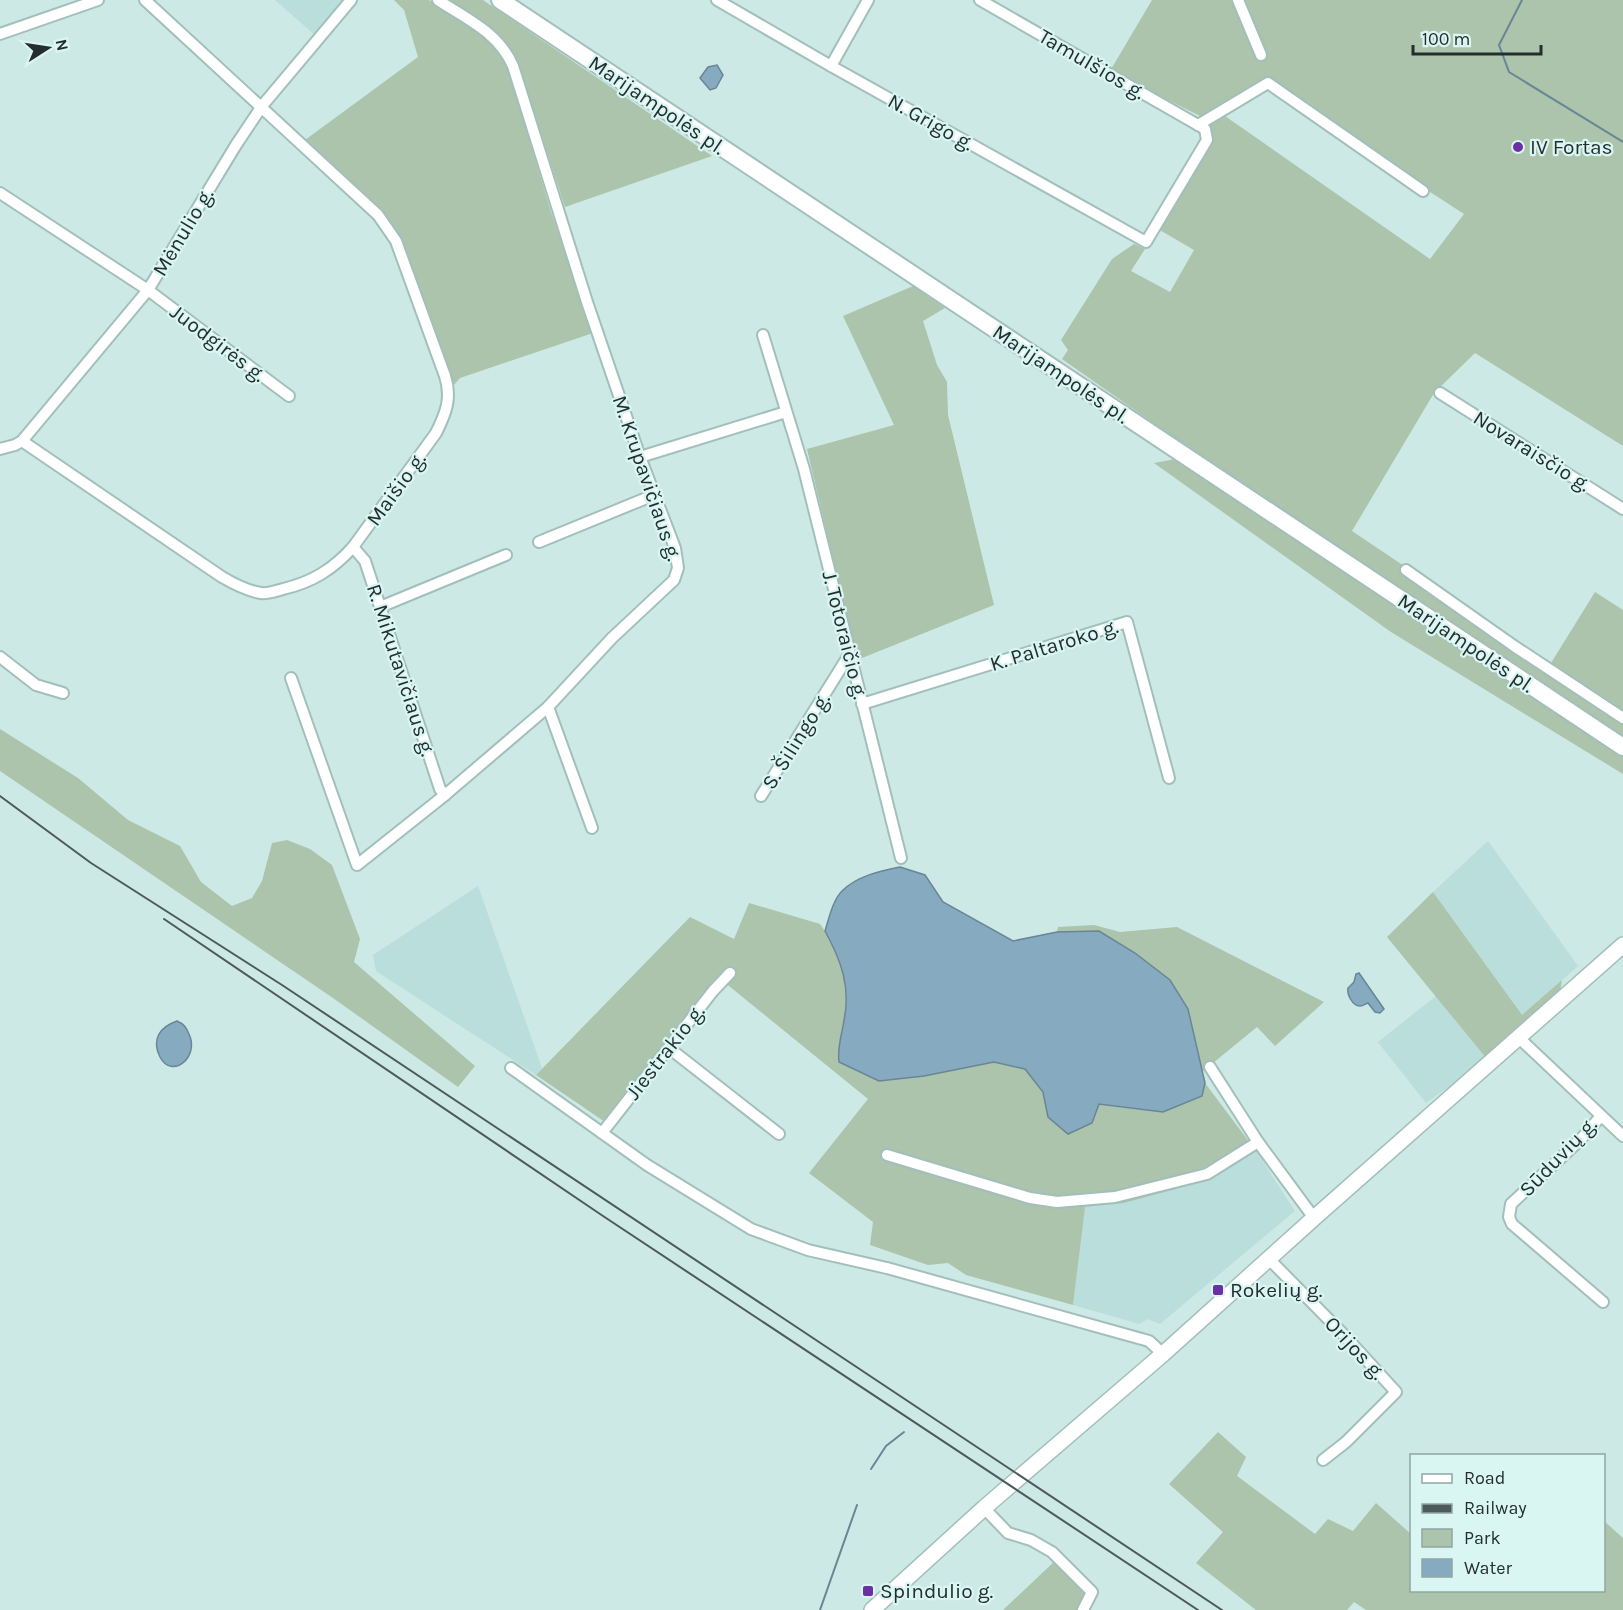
<svg xmlns="http://www.w3.org/2000/svg" width="1623" height="1610" viewBox="0 0 1623 1610" font-family="Karla,sans-serif">
	<style>
		.built { fill: #b9dedb }
		.green { fill: #acc3ac }
		.water { fill: #86abc1; stroke: #688695; stroke-width: 1.5 }
		.lines { fill: none; stroke-linecap: round; stroke-linejoin: round }
		.stream { stroke: #688695; stroke-width: 2 }
		.street-casing { stroke: #a3bfbc; stroke-width: 14 }
		.secondary-casing { stroke: #a3bfbc; stroke-width: 18 }
		.primary-casing { stroke: #a3bfbc; stroke-width: 20 }
		.street { stroke: #fff; stroke-width: 10 }
		.secondary { stroke: #fff; stroke-width: 15 }
		.primary { stroke: #fff; stroke-width: 16 }
		.rail { stroke: #4c5b5a; stroke-width: 2 }
		.poi-dot { fill: #6b30a6; stroke: #d9f6f3; stroke-width: 2 }
		.labels { text-anchor: middle; dominant-baseline: central; stroke-width: 4.5; stroke-linejoin: round; paint-order: stroke }
		.street-label { font-size: 21px; fill: #232e2d; stroke: #d9f6f3 }
		.poi-label { font-size: 21px; fill: #232e2d; stroke: #d9f6f3; text-anchor: start }
	</style>
	<rect width="100%" height="100%" fill="#cce9e6"/>
	<!-- built -->
	<g class="built">
		<path d="M275,0H345L316,36Z"/>
		<path d="M1488,841L1578,966L1522,1016L1433,892Z"/>
		<path d="M478,886L542,1068L536,1075L376,971L373,955Z"/>
		<path d="M1436,996L1487,1059L1426,1103L1378,1042Z"/>
		<path d="M1256,1151L1295,1211L1160,1324L1148,1319L1139,1324L1073,1305L1084,1207L1124,1203L1209,1180Z"/>
	</g>
	<!-- green -->
	<g class="green">
		<path d="M394,0H429L486,37L499,52L507,66L551,212L593,333L460,378L453,386L397,232L384,214L305,140L418,57L404,10Z"/>
		<path d="M448,0H483L712,156L565,207L516,57C498,30 475,17 448,0Z"/>
		<path d="M1152,0H1623V446L1475,353L1434,393L1352,531L1489,623L1485,632L1623,723V737L1206,460L1062,359L1068,350L1061,340L1112,259L1134,244L1145,249L1131,271L1170,292L1194,250L1158,229L1211,141L1208,123L1225,116L1430,259L1464,214L1395,169L1271,82L1204,118L1110,71Z"/>
		<path d="M913,286L945,308L923,321L937,365L947,382L948,415L994,605L857,660L807,449L894,425L843,316Z"/>
		<path d="M1176,459L1623,756V774L1391,632L1154,463Z"/>
		<path d="M1595,592L1623,610V712L1551,663Z"/>
		<path d="M0,729L78,778L128,820L180,846L201,882L232,906L252,898L262,881L272,843L287,840L310,849L332,865L360,939L354,962L475,1066L458,1087L333,998L0,771Z"/>
		<path d="M1433,892L1522,1015L1562,980L1560,991L1487,1059L1387,937Z"/>
		<path d="M749,903L820,924C841,953 849,980 845,1016C843,1032 837,1045 839,1062L852,1067L969,1065L994,1062L1025,1069L1043,1092L1048,1117L1099,1104L1126,1108L1201,1096L1205,1083L1256,1151L1209,1180L1124,1203L1085,1207L1073,1305L966,1275L948,1263L928,1265L870,1245L873,1222L809,1173L868,1099L718,977L605,1122L536,1075L690,917L734,939Z"/>
		<path d="M1094,925L1120,932L1177,927L1324,1002L1275,1046L1257,1027L1202,1072L1188,1009L1057,932L1058,927Z"/>
		<path d="M1218,1432L1246,1457L1237,1476L1315,1534L1328,1519L1353,1531L1376,1503L1411,1534L1412,1590H1604V1521L1623,1538V1610H1366L1354,1602L1347,1610H1256L1196,1563L1223,1532L1169,1484Z"/>
		<path d="M1057,1559L1088,1593L1078,1610H1003Z"/>
	</g>
	<!-- water -->
	<g class="water">
		<path d="M717,65L723,75L716,88L710,90L700,78L708,67Z"/>
		<path d="M900,867L925,875L943,902L1013,941L1057,932L1099,931L1135,953L1170,980L1188,1009L1205,1083L1202,1096L1163,1112L1099,1104L1092,1123L1068,1134L1048,1117L1043,1092L1025,1069L994,1062L924,1076L879,1081L839,1062C837,1047 842,1035 844,1020C851,987 841,960 825,931C829,918 833,900 842,891C857,876 880,871 900,867Z"/>
		<path d="M1359,973L1384,1009L1380,1013L1375,1012L1368,1003C1365,1004 1363,1006 1360,1006C1352,1006 1347,994 1348,988L1354,982L1356,974Z"/>
		<path d="M177,1021C184,1024 186,1027 189,1034C200,1057 172,1080 160,1057C151,1039 160,1027 177,1021Z"/>
	</g>
	<g class="lines">
		<!-- stream -->
		<g class="stream">
			<path d="M1522,0L1499,45L1509,72L1623,142"/>
			<path d="M871,1469L886,1446L904,1432"/>
			<path d="M820,1610L857,1505"/>
		</g>
		<defs>
			<g id="street">
				<path d="M717,0L831,66L1146,242L1207,140L1205,129L980,0"/>
				<path d="M1238,0L1261,55"/>
				<path d="M0,34L98,0"/>
				<path d="M831,66L868,0"/>
				<path d="M1198,125L1268,83L1423,191"/>
				<path d="M0,193L148,290L289,396"/>
				<path d="M763,335L804,469L901,858"/>
				<path d="M1440,393L1623,509"/>
				<path d="M22,441L222,577C234,584 247,591 261,593C268,594 276,591 283,589C313,582 333,569 353,547L436,433C446,413 452,398 445,376L396,241L378,215L145,0"/>
				<path d="M0,449L15,445L22,441L148,290L236,145L262,106L351,0"/>
				<path d="M640,457L786,412"/>
				<path d="M539,542L654,495"/>
				<path d="M353,547L365,561L440,789L445,795"/>
				<path d="M1406,570L1514,646L1623,718"/>
				<path d="M380,607L506,555"/>
				<path d="M0,657L36,685L63,693"/>
				<path d="M291,678L357,865L445,795L548,707L612,638L674,580L678,568L675,548L640,457L587,302L513,66C498,32 468,20 438,0"/>
				<path d="M862,704L1127,622L1169,778"/>
				<path d="M548,707L592,828"/>
				<path d="M761,796L849,655"/>
				<path d="M1518,1037L1623,1136"/>
				<path d="M669,1048L779,1134"/>
				<path d="M1210,1067L1258,1142L1314,1218"/>
				<path d="M511,1068L647,1165L751,1229L808,1250L887,1268L1149,1341L1163,1354"/>
				<path d="M1601,1116L1581,1139L1511,1204L1509,1217L1512,1224L1603,1302"/>
				<path d="M602,1133L713,991L730,973"/>
				<path d="M887,1155L1030,1198L1057,1202L1115,1197L1207,1174L1258,1142"/>
				<path d="M1268,1258L1342,1333L1396,1392L1346,1442L1323,1460"/>
				<path d="M984,1508L1008,1533L1031,1540L1052,1552L1092,1592L1083,1610"/>
			</g>
			<path id="secondary" d="M872,1610L984,1508L1163,1354L1314,1218L1623,945"/>
			<path id="primary" d="M500,0L1623,747"/>
		</defs>
		<!-- street casing -->
		<use href="#street" class="street-casing"/>
		<!-- secondary casing -->
		<use href="#secondary" class="secondary-casing"/>
		<!-- primary casing -->
		<use href="#primary" class="primary-casing"/>
		<!-- street -->
		<use href="#street" class="street"/>
		<!-- secondary -->
		<use href="#secondary" class="secondary"/>
		<!-- primary -->
		<use href="#primary" class="primary"/>
		<!-- rail -->
		<g class="rail">
			<path d="M0,796L91,863L282,985L1222,1610"/>
			<path d="M164,919L603,1216L1198,1610"/>
		</g>
	</g>
	<!-- markers -->
	<g class="poi-dot">
		<circle cx="1518" cy="147" r="6"/>
		<rect x="1212" y="1284" width="12" height="12" rx="3"/>
		<rect x="862" y="1585" width="12" height="12" rx="3"/>
	</g>
	<g class="labels">
		<!-- street labels -->
		<g class="street-label">
			<text transform="translate(1092 64) rotate(30)">Tamulšios g.</text>
			<text transform="translate(657 105) rotate(34)">Marijampolės pl.</text>
			<text transform="translate(931 122) rotate(29)">N. Grigo g.</text>
			<text transform="translate(183 232) rotate(-59)">Mėnulio g.</text>
			<text transform="translate(218 343) rotate(37)">Juodgirės g.</text>
			<text transform="translate(1061 374) rotate(34)">Marijampolės pl.</text>
			<text transform="translate(1532 451) rotate(32)">Novaraisčio g.</text>
			<text transform="translate(647 478) rotate(71)">M. Krupavičiaus g.</text>
			<text transform="translate(396 489) rotate(-54)">Maišio g.</text>
			<text transform="translate(845 635) rotate(76)">J. Totoraičio g.</text>
			<text transform="translate(1466 643) rotate(34)">Marijampolės pl.</text>
			<text transform="translate(1054 645) rotate(-17)">K. Paltaroko g.</text>
			<text transform="translate(401 670) rotate(72)">R. Mikutavičiaus g.</text>
			<text transform="translate(796 741) rotate(-58)">S. Šilingo g.</text>
			<text transform="translate(665 1052) rotate(-52)">Jiestrakio g.</text>
			<text transform="translate(1558 1157) rotate(-46)">Sūduvių g.</text>
			<text transform="translate(1355 1348) rotate(47)">Orijos g.</text>
		</g>
		<!-- poi labels -->
		<g class="poi-label">
			<text x="1530" y="147">IV Fortas</text>
			<text x="1230" y="1290">Rokelių g.</text>
			<text x="880" y="1591">Spindulio g.</text>
		</g>
	</g>
	<!-- legend -->
	<rect x="1410" y="1454" width="195" height="138" fill="#d9f6f3" stroke="#90a6a4" stroke-width="1.5"/>
	<rect x="1422" y="1474" width="30" height="9" fill="#ffffff" stroke="#90a6a4" stroke-width="1.5"/>
	<text x="1464" y="1484" font-size="18" fill="#232e2d">Road</text>
	<rect x="1422" y="1504" width="30" height="9" fill="#4c5b5a" stroke="#90a6a4" stroke-width="1.5"/>
	<text x="1464" y="1514" font-size="18" fill="#232e2d">Railway</text>
	<rect x="1422" y="1529" width="30" height="18" fill="#acc3ac" stroke="#90a6a4" stroke-width="1.5"/>
	<text x="1464" y="1544" font-size="18" fill="#232e2d">Park</text>
	<rect x="1422" y="1559" width="30" height="18" fill="#86abc1" stroke="#90a6a4" stroke-width="1.5"/>
	<text x="1464" y="1574" font-size="18" fill="#232e2d">Water</text>
	<!-- north arrow -->
	<g transform="translate(48 48) rotate(78)" stroke="#d9f6f3" stroke-width="4.5" paint-order="stroke">
	<path d="M0-4.5L10 22L0 15L-10 22Z" fill="#232e2d"/>
	<text y="-9" font-size="16" font-weight="bold" text-anchor="middle" fill="#232e2d">N</text>
	</g>
	<!-- scale -->
	<path d="M1413 45v9h128v-9" fill="none" stroke="#232e2d" stroke-width="3"/>
	<text x="1422" y="45" font-size="18" fill="#232e2d" stroke="#d9f6f3" stroke-width="4.5" paint-order="stroke">100 m</text>
</svg>
